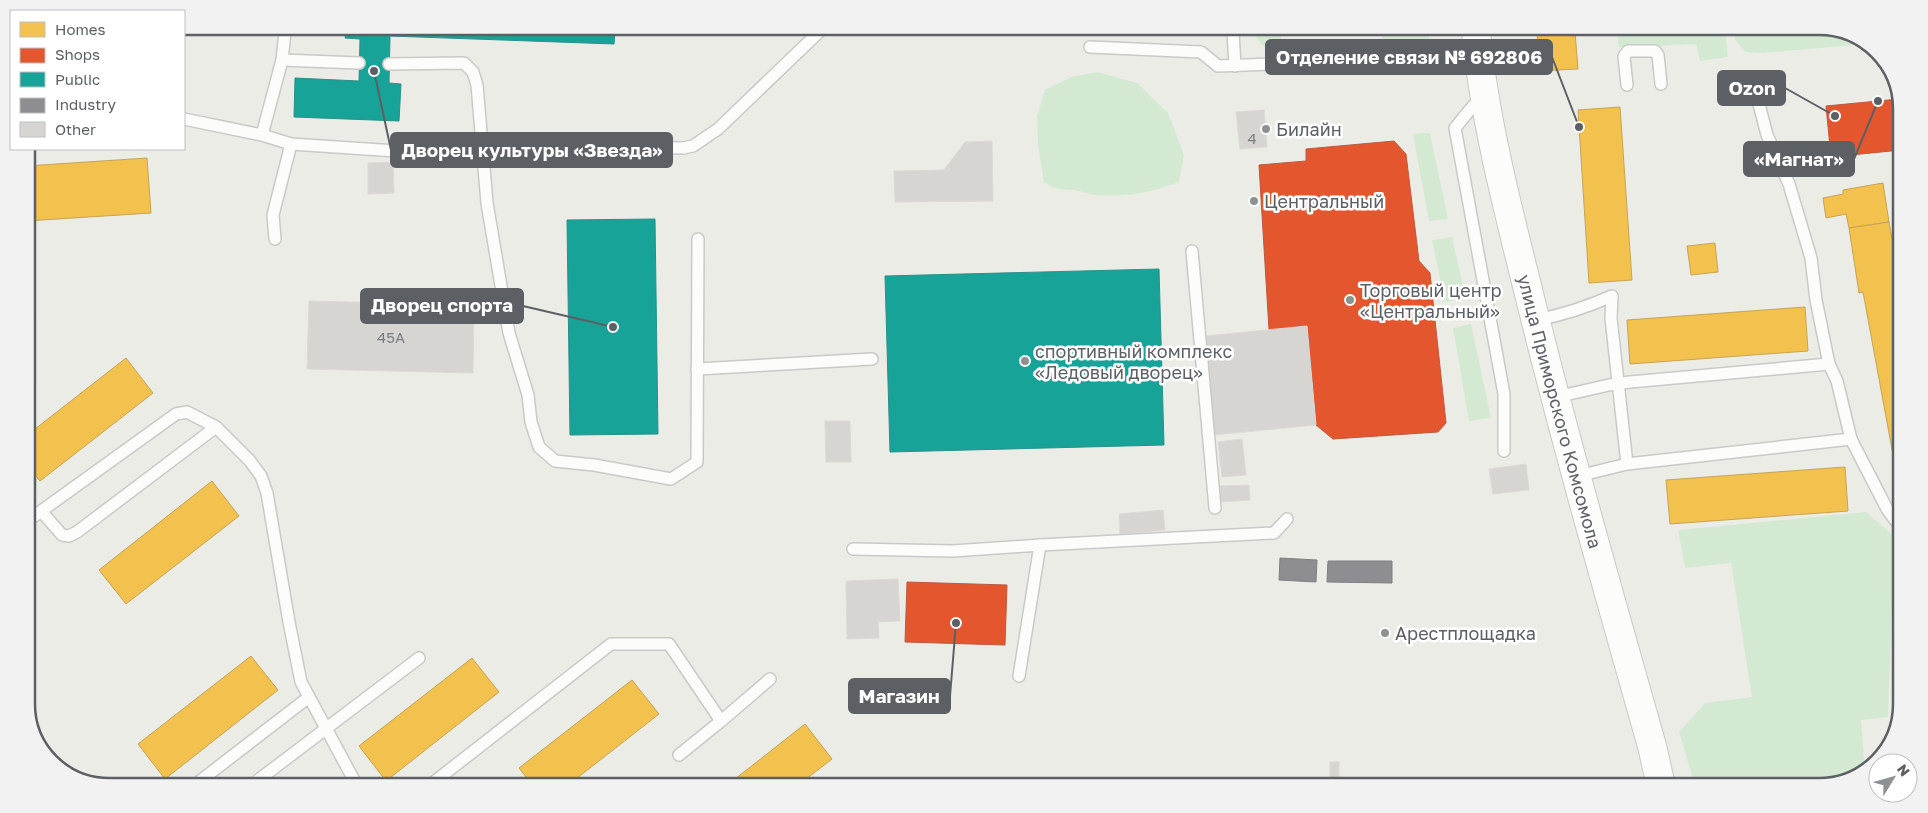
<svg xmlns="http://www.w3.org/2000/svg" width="1928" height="813" viewBox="0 0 1928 813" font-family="'Golos Text',sans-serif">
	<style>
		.green { fill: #d4e9d2 }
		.homes { fill: #f2c14e; stroke: #c5a455 }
		.shops { fill: #e4572e; stroke: #bb5a3e }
		.public { fill: #17a398; stroke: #2c8f89 }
		.industry { fill: #8d8d92; stroke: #7e8084 }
		.building { fill: #d6d5d2; stroke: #dcdad6 }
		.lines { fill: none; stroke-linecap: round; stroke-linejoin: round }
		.lane-casing { stroke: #c9c9c7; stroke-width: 14 }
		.secondary-casing { stroke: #c8c9c7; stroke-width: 30 }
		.lane { stroke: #fcfcfb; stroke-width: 11 }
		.secondary { stroke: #fcfcfb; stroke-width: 28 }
		.poi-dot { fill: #8e9192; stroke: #fff; stroke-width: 2 }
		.labels { text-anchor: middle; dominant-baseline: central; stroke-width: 5; stroke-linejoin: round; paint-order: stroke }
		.number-label { font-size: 15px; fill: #7b7e81 }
		.poi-label { font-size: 18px; fill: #5c6065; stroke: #fff; text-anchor: start }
		.street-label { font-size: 18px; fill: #5c6065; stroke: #fff }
		.rim { fill: none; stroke: #5c6065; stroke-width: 2.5 }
		.leader { fill: none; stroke: #5c6065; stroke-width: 2 }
		.callout-dot { fill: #5c6065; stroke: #fff; stroke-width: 2 }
		.callout { fill: #5c6065; stroke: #5c6065; stroke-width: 2 }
		.callout-label { font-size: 19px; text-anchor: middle; font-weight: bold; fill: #fff }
	</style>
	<rect width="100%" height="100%" fill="#ecece7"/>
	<!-- green -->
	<g class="green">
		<path d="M1253,32H1281L1282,56L1261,44Z"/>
		<path d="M1382,32H1429V41L1383,45Z"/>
		<path d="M1617,32H1725L1728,57L1700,61L1696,44L1619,47Z"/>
		<path d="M1735,32H1850L1865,44L1763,53L1746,52L1735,40Z"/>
		<path d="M1098,72L1137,83L1168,113L1184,155L1179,182C1148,193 1129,197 1096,195C1088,194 1081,191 1073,190C1060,189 1056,190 1044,182L1038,146L1037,116L1045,90L1071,77Z"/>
		<path d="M1430,133L1448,219L1429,221L1413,134Z"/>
		<path d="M1452,237L1466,299L1445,302L1432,240Z"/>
		<path d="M1471,324L1491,418L1469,421L1453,328Z"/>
		<path d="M1866,512L1894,536L1888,717L1861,720L1865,772L1819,787L1695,786L1679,732L1705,703L1752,697L1731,563L1685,568L1678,530Z"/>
	</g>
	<!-- homes -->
	<g class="homes">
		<path d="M1537,32H1575L1578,69L1539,71Z"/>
		<path d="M1620,107L1632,280L1589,283L1578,110Z"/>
		<path d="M147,158L151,213L26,221V166Z"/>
		<path d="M1883,183L1889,222L1849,228L1846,214L1826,218L1823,198L1843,194V190Z"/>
		<path d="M1889,222L1900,284L1898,482L1863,292L1859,293L1849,228Z"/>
		<path d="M1715,243L1718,272L1691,275L1687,246Z"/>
		<path d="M1805,307L1808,351L1630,364L1627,320Z"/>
		<path d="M126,358L153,393L40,481L26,464V436Z"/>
		<path d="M1845,467L1848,511L1670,524L1666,480Z"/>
		<path d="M212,481L239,516L126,604L99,570Z"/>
		<path d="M251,656L278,690L165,779L138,744Z"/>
		<path d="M472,658L499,692L386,781L359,746Z"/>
		<path d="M632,680L659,714L572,782H530L519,768Z"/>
		<path d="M805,724L832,759L801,783H730Z"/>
	</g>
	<!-- shops -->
	<g class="shops">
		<path d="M1899,99L1902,106L1901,150L1831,157L1826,106Z"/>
		<path d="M1394,141L1406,154L1419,261L1430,273L1446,423L1438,432L1333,439L1316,425L1307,326L1269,330L1259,165L1306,161V149Z"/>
		<path d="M907,582L1007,585L1005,645L905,642Z"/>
	</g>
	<!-- public -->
	<g class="public">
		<path d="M346,32H615L614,44L390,36L389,83L401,84L399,121L294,117L295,78L359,81L360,39L345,38Z"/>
		<path d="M655,219L658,434L570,435L567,220Z"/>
		<path d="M1159,269L1164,445L890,452L885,276Z"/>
	</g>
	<!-- industry -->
	<g class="industry">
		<path d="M1280,558L1317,560L1316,582L1279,580Z"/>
		<path d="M1328,561H1392V583L1327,582Z"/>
	</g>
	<!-- building -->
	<g class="building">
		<path d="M1264,110L1267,147L1240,149L1236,112Z"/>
		<path d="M992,141L993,201L895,202L894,171L944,170L965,142Z"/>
		<path d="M393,162L394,193L368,194V163Z"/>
		<path d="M309,301L474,305L473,373L307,369Z"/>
		<path d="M1307,326L1316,425L1214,435L1205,336Z"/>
		<path d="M825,421H850L851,462H826Z"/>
		<path d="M1242,439L1246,475L1222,477L1218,442Z"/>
		<path d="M1526,464L1529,490L1493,494L1489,469Z"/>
		<path d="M1249,485L1250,500L1221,502L1220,486Z"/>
		<path d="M1163,510L1165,530L1120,534L1119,514Z"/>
		<path d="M898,579L900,621L878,622L879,638L847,639L846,581Z"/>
		<rect x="1330" y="762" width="9" height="23"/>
	</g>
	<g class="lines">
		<defs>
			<g id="lane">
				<path d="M1233,32L1235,66"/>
				<path d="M1090,47L1201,52L1218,66L1478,56"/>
				<path d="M282,60L359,63"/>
				<path d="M389,64L464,63L473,72L477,85L487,203L509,333L528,395L531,422L539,447L555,461L594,465L671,479L697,462L698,239"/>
				<path d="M1757,77L1759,104L1767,135L1789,184L1811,258L1816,300L1829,364"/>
				<path d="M1627,85L1624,56L1628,51H1655L1658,55L1661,84"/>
				<path d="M1485,105L1473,106L1455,128L1504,394V451"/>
				<path d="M184,119L262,135L291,144L396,151L482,144L683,148L693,146L718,129L819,32"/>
				<path d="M262,135L282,60L285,32"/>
				<path d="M275,239L273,215L291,144"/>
				<path d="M1192,251L1215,508"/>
				<path d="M1536,320C1563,315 1587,307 1612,296L1611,318L1627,464"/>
				<path d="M697,369L872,359"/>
				<path d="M1556,397L1609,385L1630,382L1829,364L1837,381L1851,439L1627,464L1578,476"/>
				<path d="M1851,439L1887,509L1898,524"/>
				<path d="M42,512L62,535L69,536L77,532L216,427"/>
				<path d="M26,522L176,414L187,412L216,427L250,461L261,476L267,493L289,622L301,682L355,782"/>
				<path d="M853,549L953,551L1040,545L1274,533L1287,519"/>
				<path d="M1019,676L1040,545"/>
				<path d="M679,755L721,721"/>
				<path d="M200,781L309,697"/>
				<path d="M257,781L419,658"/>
				<path d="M434,782L611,644H669L721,721L770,679"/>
			</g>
			<g id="secondary">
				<path id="s1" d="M1476,32C1485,124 1509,213 1531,302C1568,451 1610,598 1652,746L1661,786"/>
			</g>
		</defs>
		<!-- lane casing -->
		<use href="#lane" class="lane-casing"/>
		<!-- secondary casing -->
		<use href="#secondary" class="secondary-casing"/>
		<!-- lane -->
		<use href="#lane" class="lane"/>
		<!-- secondary -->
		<use href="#secondary" class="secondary"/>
	</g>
	<!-- markers -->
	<g class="poi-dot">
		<circle cx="1266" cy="129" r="5"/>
		<circle cx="1254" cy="201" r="5"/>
		<circle cx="1350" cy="300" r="5"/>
		<circle cx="1025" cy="361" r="5"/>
		<circle cx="1385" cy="633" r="5"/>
	</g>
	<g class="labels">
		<!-- number labels -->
		<g class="number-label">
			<text x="1252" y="138">4</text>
			<text x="391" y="337">45А</text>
		</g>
		<!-- poi labels -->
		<g class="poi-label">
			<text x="1276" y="129">Билайн</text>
			<text x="1264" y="201">Центральный</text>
			<text x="1360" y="290">Торговый центр<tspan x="1360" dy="21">«Центральный»</tspan></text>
			<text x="1035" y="351">спортивный комплекс<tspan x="1035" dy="21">«Ледовый дворец»</tspan></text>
			<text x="1395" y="633">Арестплощадка</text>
		</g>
		<!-- street labels -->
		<g class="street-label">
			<text stroke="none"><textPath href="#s1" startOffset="389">улица Приморского Комсомола</textPath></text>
		</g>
	</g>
	<!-- crop -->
	<path d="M0 0H1928V813H0ZM109 35H1819A74 74 0 0 1 1893 109V704A74 74 0 0 1 1819 778H109A74 74 0 0 1 35 704V109A74 74 0 0 1 109 35Z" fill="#f2f2f3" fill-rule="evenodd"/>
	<path class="rim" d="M109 35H1819A74 74 0 0 1 1893 109V704A74 74 0 0 1 1819 778H109A74 74 0 0 1 35 704V109A74 74 0 0 1 109 35Z"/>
	<!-- callouts -->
	<path class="leader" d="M1579 127L1552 57M1835 116L1785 88M374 71L391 150M1878 101L1854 159M613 327L523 306M956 623L950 696"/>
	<g class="callout-dot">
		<circle cx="1579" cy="127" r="5"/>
		<circle cx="1835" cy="116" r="5"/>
		<circle cx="374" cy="71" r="5"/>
		<circle cx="1878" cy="101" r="5"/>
		<circle cx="613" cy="327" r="5"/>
		<circle cx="956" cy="623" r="5"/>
	</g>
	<g class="callout">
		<rect x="1266" y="40" width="286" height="34" rx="5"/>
		<rect x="1718" y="71" width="67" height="34" rx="5"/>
		<rect x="391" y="133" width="281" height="34" rx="5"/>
		<rect x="1744" y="142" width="110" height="34" rx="5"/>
		<rect x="361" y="289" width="162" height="34" rx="5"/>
		<rect x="849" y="679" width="101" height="34" rx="5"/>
	</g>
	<g class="callout-label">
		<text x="1409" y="64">Отделение связи № 692806</text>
		<text x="1752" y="95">Ozon</text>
		<text x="532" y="157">Дворец культуры «Звезда»</text>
		<text x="1799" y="166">«Магнат»</text>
		<text x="442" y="312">Дворец спорта</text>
		<text x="899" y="703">Магазин</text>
	</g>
	<!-- legend -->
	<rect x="10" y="10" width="175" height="140" fill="#ffffff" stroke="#bebfc1"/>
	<rect x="20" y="22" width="25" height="15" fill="#f2c14e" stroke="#bebfc1"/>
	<text x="55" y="35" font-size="15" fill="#5c6065">Homes</text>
	<rect x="20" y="48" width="25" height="15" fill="#e4572e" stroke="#bebfc1"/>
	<text x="55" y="60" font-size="15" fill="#5c6065">Shops</text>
	<rect x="20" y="72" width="25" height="15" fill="#17a398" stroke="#bebfc1"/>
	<text x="55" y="85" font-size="15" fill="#5c6065">Public</text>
	<rect x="20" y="98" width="25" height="15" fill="#8d8d92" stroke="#bebfc1"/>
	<text x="55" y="110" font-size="15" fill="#5c6065">Industry</text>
	<rect x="20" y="122" width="25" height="15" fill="#d6d5d2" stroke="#bebfc1"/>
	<text x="55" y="135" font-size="15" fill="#5c6065">Other</text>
	<!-- north arrow -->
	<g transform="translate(1893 778) rotate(53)"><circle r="24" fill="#ffffff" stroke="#bebfc1"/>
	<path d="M0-4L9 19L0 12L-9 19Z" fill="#8e9192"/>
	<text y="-8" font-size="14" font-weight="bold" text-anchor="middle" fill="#5c6065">N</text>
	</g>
</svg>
